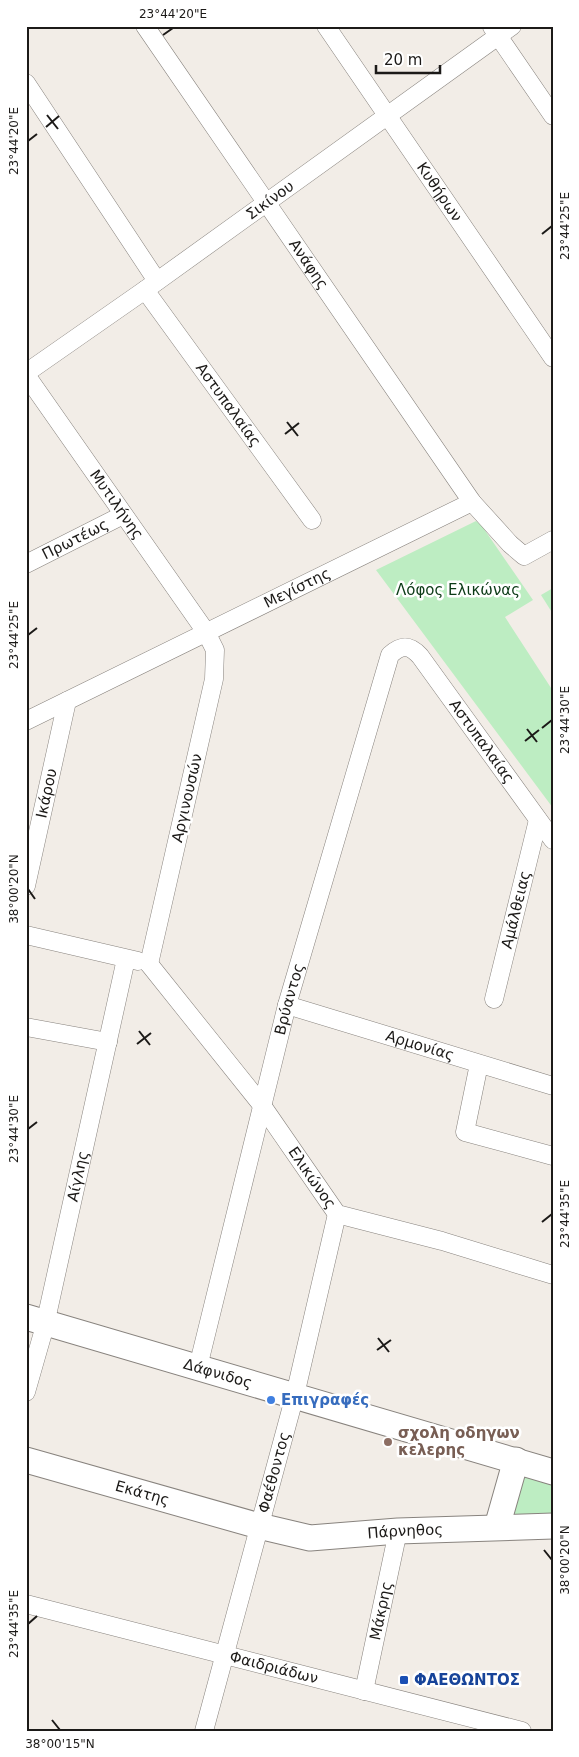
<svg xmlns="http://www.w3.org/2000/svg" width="579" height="1757" viewBox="0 0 579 1757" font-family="'DejaVu Sans',sans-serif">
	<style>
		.green { fill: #bdedc2 }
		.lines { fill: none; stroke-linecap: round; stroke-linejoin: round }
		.street-casing { stroke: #88837e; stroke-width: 19 }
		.secondary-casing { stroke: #88837e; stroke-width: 27 }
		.street { stroke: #fff; stroke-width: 18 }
		.secondary { stroke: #fff; stroke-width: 25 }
		.ticks { fill: none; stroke: #1c1a18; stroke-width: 2 }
		.shop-dot { fill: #3f7fe0; stroke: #fff; stroke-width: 2 }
		.education-dot { fill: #8d6e63; stroke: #fff; stroke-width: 2 }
		.transit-dot { fill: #1a4fb4; stroke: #fff; stroke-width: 2 }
		.labels { text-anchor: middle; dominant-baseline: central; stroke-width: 5; stroke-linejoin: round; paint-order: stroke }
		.street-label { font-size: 15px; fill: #1c1a18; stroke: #fff }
		.park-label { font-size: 15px; fill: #0b3a16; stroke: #fff }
		.shop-label { font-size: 15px; font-weight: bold; fill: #366cbe; stroke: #fff; text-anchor: start }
		.education-label { font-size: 15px; font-weight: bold; fill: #785e54; stroke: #fff; text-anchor: start }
		.transit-label { font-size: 15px; font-weight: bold; fill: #164399; stroke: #fff; text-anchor: start }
		.neatline { fill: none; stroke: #1c1a18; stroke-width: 2 }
		.ticks-label { font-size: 12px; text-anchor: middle; fill: #1c1a18 }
	</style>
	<rect width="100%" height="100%" fill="#f2ede7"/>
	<!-- green -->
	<g class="green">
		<path d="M476,521L482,526L533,600L505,617L553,691V808L376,570Z"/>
		<path d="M553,588V614L541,595Z"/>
		<path d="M519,1469L553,1479V1517H505Z"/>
	</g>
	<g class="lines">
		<defs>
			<g id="street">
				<path id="s1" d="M145,26L472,502L510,544L524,556L553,540"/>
				<path id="s2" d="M326,26L553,358"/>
				<path d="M492,27L553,116"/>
				<path d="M26,83L157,281"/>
				<path id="s3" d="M145,290L312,520"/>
				<path id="s4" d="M26,373L145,290L512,26"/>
				<path id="s5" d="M26,375L206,632L215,650L214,679L149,964"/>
				<path id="s6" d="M26,564L123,515"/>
				<path id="s7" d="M26,721L472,502"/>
				<path id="s8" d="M26,886L67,701"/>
				<path d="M26,935L138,961"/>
				<path id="s9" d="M149,964L261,1104L337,1214L442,1241L553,1275"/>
				<path id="s10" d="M494,999L538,820"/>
				<path id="s11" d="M287,1005L553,1086"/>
				<path d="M26,1027L108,1042"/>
				<path d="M479,1064L465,1132L553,1156"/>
				<path id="s12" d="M198,1367L287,1005L390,655C401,645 409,644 420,656L553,840"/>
				<path id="s13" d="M26,1392L44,1329L126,959"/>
				<path id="s14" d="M26,1604L522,1731"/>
				<path id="s15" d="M364,1691L398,1531"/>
				<path id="s16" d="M204,1731L295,1395L337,1214"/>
			</g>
			<g id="secondary">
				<path id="s17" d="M26,1317L553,1472"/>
				<path id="s18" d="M26,1460L259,1526L310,1538L398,1531L553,1526"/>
				<path d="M497,1527L516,1460"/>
			</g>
		</defs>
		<!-- street casing -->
		<use href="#street" class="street-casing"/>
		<!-- secondary casing -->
		<use href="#secondary" class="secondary-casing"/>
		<!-- street -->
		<use href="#street" class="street"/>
		<!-- secondary -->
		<use href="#secondary" class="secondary"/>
	</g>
	<!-- ticks -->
	<path class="ticks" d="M163,35L173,28M47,115L58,129M46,127L59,116M28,141L37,134M542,234L552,226M287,422L298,436M285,434L299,423M28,635L37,628M542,728L552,720M527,729L537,742M525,741L539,730M28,889L35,899M139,1031L150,1045M137,1044L151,1033M28,1129L37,1122M542,1222L552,1214M378,1338L389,1352M377,1350L391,1340M544,1550L552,1560M28,1624L37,1616M52,1720L60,1730"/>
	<!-- markers -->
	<circle class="shop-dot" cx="271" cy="1400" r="5"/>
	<circle class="education-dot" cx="388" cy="1442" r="5"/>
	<rect class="transit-dot" x="399" y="1675" width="10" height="10" rx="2.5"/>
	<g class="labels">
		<!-- street labels -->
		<g class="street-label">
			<text stroke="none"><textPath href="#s2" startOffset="201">Κυθήρων</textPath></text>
			<text stroke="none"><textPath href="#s4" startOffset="299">Σικίνου</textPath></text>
			<text stroke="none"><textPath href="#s1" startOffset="289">Ανάφης</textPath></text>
			<text stroke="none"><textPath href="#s3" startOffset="142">Αστυπαλαίας</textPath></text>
			<text stroke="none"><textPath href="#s5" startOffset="158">Μυτιλήνης</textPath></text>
			<text stroke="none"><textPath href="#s6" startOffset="55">Πρωτέως</textPath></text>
			<text stroke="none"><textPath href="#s7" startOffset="302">Μεγίστης</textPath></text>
			<text stroke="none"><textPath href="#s12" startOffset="878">Αστυπαλαίας</textPath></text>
			<text stroke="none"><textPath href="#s8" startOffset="95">Ικάρου</textPath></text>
			<text transform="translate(187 798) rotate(-77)">Αργινουσών</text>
			<text stroke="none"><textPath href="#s10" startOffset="92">Αμάλθειας</textPath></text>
			<text stroke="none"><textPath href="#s12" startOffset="379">Βρύαντος</textPath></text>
			<text stroke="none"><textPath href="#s11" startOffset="139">Αρμονίας</textPath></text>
			<text stroke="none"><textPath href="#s13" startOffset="222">Αίγλης</textPath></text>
			<text stroke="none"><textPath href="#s9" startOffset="269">Ελικώνος</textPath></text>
			<text stroke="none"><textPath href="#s17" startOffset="200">Δάφνιδος</textPath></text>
			<text stroke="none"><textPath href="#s16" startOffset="268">Φαέθοντος</textPath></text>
			<text stroke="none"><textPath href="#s18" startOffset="121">Εκάτης</textPath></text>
			<text stroke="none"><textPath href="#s18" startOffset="390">Πάρνηθος</textPath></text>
			<text stroke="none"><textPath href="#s15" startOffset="82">Μάκρης</textPath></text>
			<text stroke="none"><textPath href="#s14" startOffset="256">Φαιδριάδων</textPath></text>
		</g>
		<!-- park labels -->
		<g class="park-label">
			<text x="458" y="590">Λόφος Ελικώνας</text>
		</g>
		<!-- shop labels -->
		<g class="shop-label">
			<text x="281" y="1400">Επιγραφές</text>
		</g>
		<!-- education labels -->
		<g class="education-label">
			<text x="398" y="1433">σχολη οδηγων<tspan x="398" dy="17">κελερης</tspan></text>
		</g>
		<!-- transit labels -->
		<g class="transit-label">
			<text x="414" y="1680">ΦΑΕΘΩΝΤΟΣ</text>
		</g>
	</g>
	<!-- border -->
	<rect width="579" height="1757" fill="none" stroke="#ffffff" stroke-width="55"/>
	<!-- scale -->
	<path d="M376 65v8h64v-8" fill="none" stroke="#1c1a18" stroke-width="2.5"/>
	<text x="384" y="65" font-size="15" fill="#1c1a18" stroke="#ffffff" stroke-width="4" paint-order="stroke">20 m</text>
	<rect x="28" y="28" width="524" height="1702" class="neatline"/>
	<g class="ticks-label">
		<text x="173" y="18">23°44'20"E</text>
		<text transform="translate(14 141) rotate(-90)" y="4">23°44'20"E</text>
		<text transform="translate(565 226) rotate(-90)" y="4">23°44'25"E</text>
		<text transform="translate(14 635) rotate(-90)" y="4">23°44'25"E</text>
		<text transform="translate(565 720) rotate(-90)" y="4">23°44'30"E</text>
		<text transform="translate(14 889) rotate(-90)" y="4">38°00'20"N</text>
		<text transform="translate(14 1129) rotate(-90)" y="4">23°44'30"E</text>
		<text transform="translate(565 1214) rotate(-90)" y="4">23°44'35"E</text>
		<text transform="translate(565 1560) rotate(-90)" y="4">38°00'20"N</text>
		<text transform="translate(14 1624) rotate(-90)" y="4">23°44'35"E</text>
		<text x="60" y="1748">38°00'15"N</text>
	</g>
</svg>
